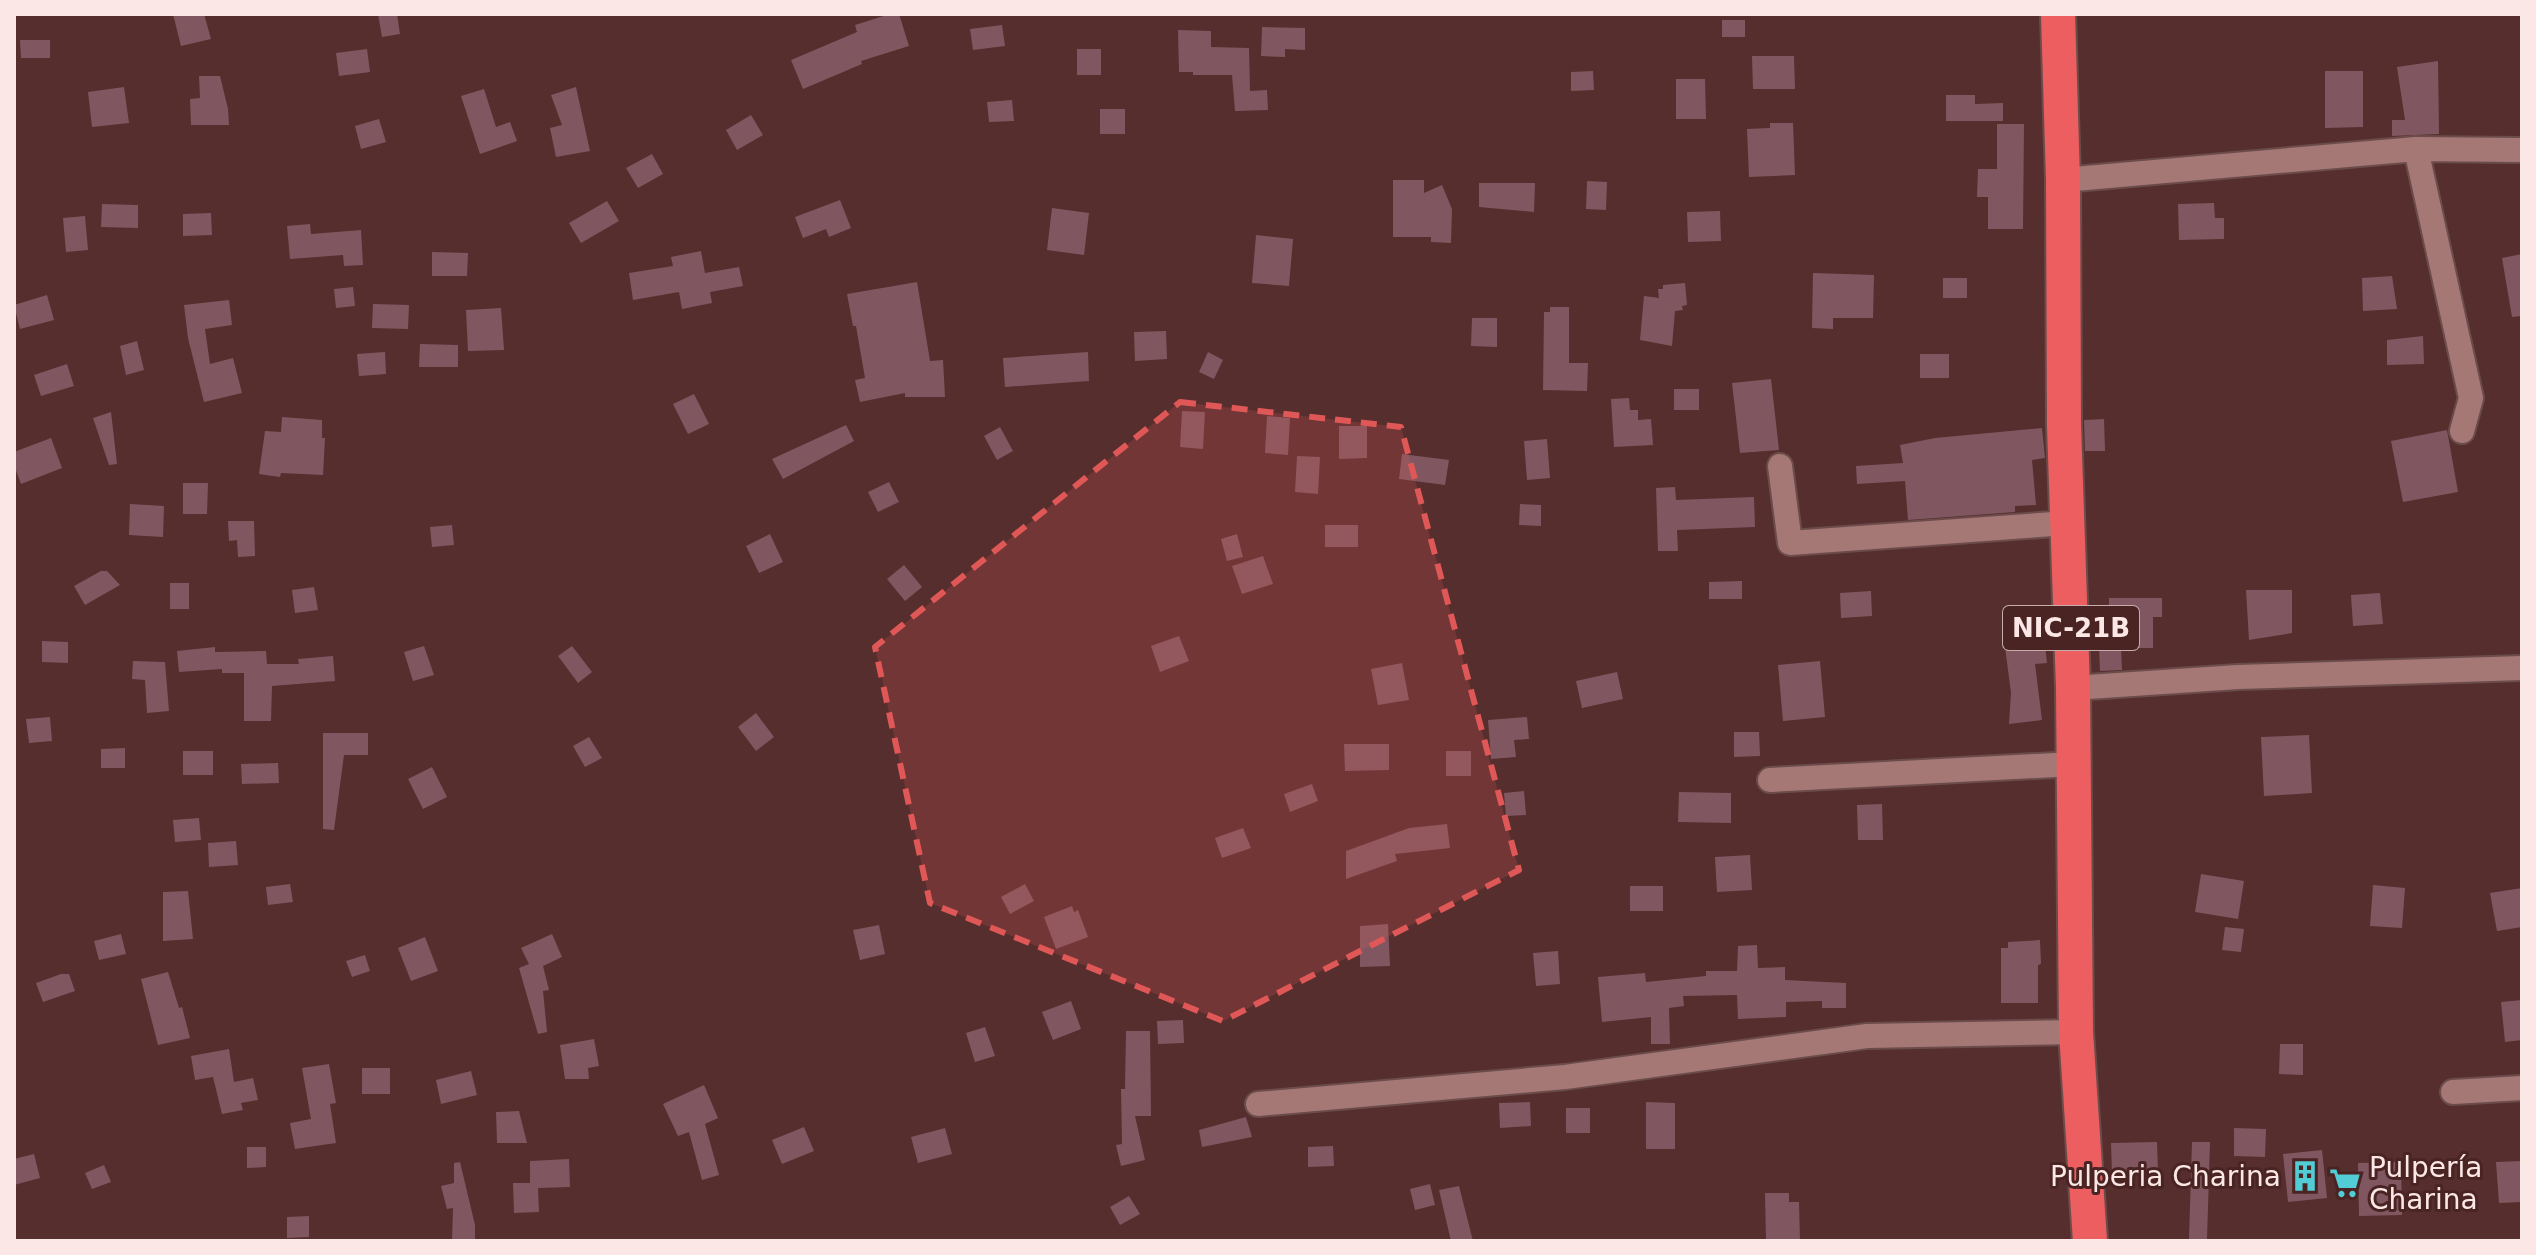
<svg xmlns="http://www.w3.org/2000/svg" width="2536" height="1255" viewBox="0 0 2536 1255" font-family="'DejaVu Sans',sans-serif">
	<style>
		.building { fill: #805761 }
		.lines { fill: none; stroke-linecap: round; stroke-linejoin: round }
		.minor-casing { stroke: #6b4c4b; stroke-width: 28 }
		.highway-casing { stroke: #6b4c4b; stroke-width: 38 }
		.minor { stroke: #a57876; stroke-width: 24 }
		.highway { stroke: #ed5e60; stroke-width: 34 }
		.marked { fill: #df5857; fill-opacity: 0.2; stroke: #df5857; stroke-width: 6; stroke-dasharray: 16 10; stroke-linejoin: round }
		.labels { text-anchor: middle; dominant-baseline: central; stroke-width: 6; stroke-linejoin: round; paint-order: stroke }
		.shield { fill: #4a2423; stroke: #c6acab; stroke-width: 2 }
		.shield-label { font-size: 26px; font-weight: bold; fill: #fbe7e5 }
		.poi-label { font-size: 28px; fill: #fbe7e5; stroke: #4a2423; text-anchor: start }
	</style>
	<rect width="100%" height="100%" fill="#552e2d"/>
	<!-- building -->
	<g class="building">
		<path d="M173,14H204L211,39L181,46Z"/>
		<path d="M378,14H397L400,34L382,37Z"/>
		<path d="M890,14H899L909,46L861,61L862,64L803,89L791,60L857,32L855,25Z"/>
		<rect x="1722" y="20" width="23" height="17"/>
		<path d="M1002,25L1005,46L973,50L970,29Z"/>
		<path d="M1262,27L1305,28V50L1285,49V57L1261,56Z"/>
		<path d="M1178,30L1211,31V47L1249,48L1250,91L1267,90L1268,110L1235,111L1232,75H1193V72H1179Z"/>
		<path d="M20,40H50V58H21Z"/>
		<path d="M367,49L370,72L339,76L336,53Z"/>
		<rect x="1077" y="49" width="24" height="26"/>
		<path d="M1752,56H1794L1795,89H1753Z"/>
		<path d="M2438,61L2439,134L2392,136V120H2405L2397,67Z"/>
		<path d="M1593,71L1594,90L1571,91V72Z"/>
		<path d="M2325,71H2363V127L2325,128Z"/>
		<path d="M199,76H220L228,109L229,125H191L190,99L200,98Z"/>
		<path d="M1676,79H1705L1706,119H1676Z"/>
		<path d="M124,87L129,123L92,127L88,92Z"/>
		<path d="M576,87L590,151L556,157L550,128L562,125L551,95Z"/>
		<path d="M484,89L496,127L510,122L517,141L480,154L461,96Z"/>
		<path d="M1946,95H1975V104L2003,103V121H1946Z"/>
		<path d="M1012,100L1014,121L989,122L987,102Z"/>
		<rect x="1100" y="109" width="25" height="25"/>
		<path d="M751,115L763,135L737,150L726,130Z"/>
		<path d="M379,119L386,142L361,149L355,126Z"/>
		<path d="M1770,123H1793L1795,175L1749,177L1747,129L1770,128Z"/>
		<path d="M1997,124H2024L2023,229H1988V197H1977L1978,169H1997Z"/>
		<path d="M652,154L663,174L638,188L626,168Z"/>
		<path d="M1393,180H1424V193L1442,185L1452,209L1451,243L1431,242V237H1393Z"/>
		<path d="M1587,181L1607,182L1606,210L1586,209Z"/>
		<path d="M1479,183H1535L1534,212L1479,207Z"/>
		<path d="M840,200L851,228L829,237L826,229L803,238L795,217Z"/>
		<path d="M607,201L619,221L581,243L569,223Z"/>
		<path d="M2214,203L2215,218H2224V239L2179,240L2178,204Z"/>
		<path d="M102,204L138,205V228L101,227Z"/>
		<path d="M1052,208L1089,213L1084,255L1047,250Z"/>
		<path d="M1720,211L1721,241L1688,242L1687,212Z"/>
		<path d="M211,213L212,235L183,236V214Z"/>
		<path d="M85,216L88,250L66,252L63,218Z"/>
		<path d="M310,224L311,234L361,230L363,265L344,266L343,255L290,259L287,226Z"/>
		<path d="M1256,235L1293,239L1289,286L1252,283Z"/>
		<path d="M701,251L705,273L739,267L743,286L710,292L712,303L682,309L679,292L633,300L629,273L673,266L671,257Z"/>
		<path d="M432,252L468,253L467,276H432Z"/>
		<path d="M2522,254V316L2512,317L2502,258Z"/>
		<path d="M1813,273L1874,275L1873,318H1833V329L1812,328Z"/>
		<path d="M2392,276L2397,309L2363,311L2362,278Z"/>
		<rect x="1943" y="278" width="24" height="20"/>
		<path d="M917,282L930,361L943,360L945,397H905V393L860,402L855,380L865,378L856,326H853L847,294Z"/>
		<path d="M1685,283L1687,305L1682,306L1683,310L1675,311L1672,346L1640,340L1644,296L1659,298L1658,289H1663V285Z"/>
		<path d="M353,287L355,306L336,308L334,289Z"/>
		<path d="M47,295L54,320L20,329L14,305Z"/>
		<path d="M229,300L232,325L205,329L210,364L233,358L242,393L204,402L188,338L184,305Z"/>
		<path d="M373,304L409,305L408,329L372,328Z"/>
		<path d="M1550,307H1569V363H1588L1587,391L1543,390L1544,312H1550Z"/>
		<path d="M501,308L504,350L468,351L466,310Z"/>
		<path d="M1472,318H1497V347L1471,346Z"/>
		<path d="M1166,331L1167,359L1135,361L1134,332Z"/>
		<path d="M2423,336L2424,364L2387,365V340Z"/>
		<path d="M137,341L144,370L126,375L120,346Z"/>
		<path d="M420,344L458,345V367H419Z"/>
		<path d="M385,352L386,374L359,376L357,354Z"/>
		<path d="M1088,352L1089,381L1005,387L1003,358Z"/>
		<path d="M1208,352L1223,360L1214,379L1199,372Z"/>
		<rect x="1920" y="354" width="29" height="24"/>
		<path d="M67,364L74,386L41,396L34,375Z"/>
		<path d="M1771,379L1779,450L1740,453L1732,383Z"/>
		<rect x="1674" y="389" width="25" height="21"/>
		<path d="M694,394L709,424L688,434L673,404Z"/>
		<path d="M1629,398L1630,410H1638V420L1651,419L1653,445L1614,447L1611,399Z"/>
		<path d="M1182,411L1205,412L1203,449L1180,447Z"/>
		<path d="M111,412L117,464L109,465L93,418Z"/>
		<path d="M1267,416L1290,418L1288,455L1265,453Z"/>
		<path d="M282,417L322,420V438H325L323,475L281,473L280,477L259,474L265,431L281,432Z"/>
		<path d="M2104,419L2105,451H2085L2084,420Z"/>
		<path d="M846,425L854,441L783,479L772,459Z"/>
		<path d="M1339,426H1367V458L1339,459Z"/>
		<path d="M1000,427L1013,451L997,460L984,436Z"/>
		<path d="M2042,428L2045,458L2032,460L2036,505L2015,506V512L1908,520L1905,481L1857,484L1856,466L1903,463L1900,445L1935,438Z"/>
		<path d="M2447,430L2458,492L2403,502L2391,441Z"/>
		<path d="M51,438L62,468L21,484L14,465V452Z"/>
		<path d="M1547,439L1550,478L1527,480L1524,441Z"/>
		<path d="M1402,454L1449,460L1445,485L1399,479Z"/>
		<path d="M1297,456L1320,457L1318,494L1295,492Z"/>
		<path d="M889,482L899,502L878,512L868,492Z"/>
		<path d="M183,483H208L207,514H183Z"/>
		<path d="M1675,487L1676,500L1754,497L1755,527L1677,530L1678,551H1658L1656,488Z"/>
		<path d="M130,504L164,506L163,537L129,535Z"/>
		<path d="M1520,504L1541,505V526L1519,525Z"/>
		<path d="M228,521H254L255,556L238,557L237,540L229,541Z"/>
		<path d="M452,525L454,545L432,547L430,527Z"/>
		<rect x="1325" y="525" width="33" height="22"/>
		<path d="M770,534L783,562L759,573L746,546Z"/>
		<path d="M1237,534L1243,557L1227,561L1221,539Z"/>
		<path d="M1263,556L1273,584L1242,594L1232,566Z"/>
		<path d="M904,565L922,587L905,601L887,579Z"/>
		<path d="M101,571H107L120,585L85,605L74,586Z"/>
		<path d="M1742,581V599H1709V582Z"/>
		<rect x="170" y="583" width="19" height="26"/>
		<path d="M314,587L318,610L295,613L292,590Z"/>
		<path d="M2246,590H2292V633L2249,640Z"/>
		<path d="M1871,591L1872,616L1841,618L1840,593Z"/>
		<path d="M2380,593L2383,624L2353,626L2351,595Z"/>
		<path d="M2109,598H2162V617H2153V648H2121L2122,670L2100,671L2099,647H2109Z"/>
		<path d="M2042,619L2047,663L2035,664L2042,720L2009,724L2011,693L2002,624Z"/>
		<path d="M1179,636L1189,661L1160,672L1151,646Z"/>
		<path d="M42,641L68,642V663L42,662Z"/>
		<path d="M424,646L434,675L413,681L404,652Z"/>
		<path d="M572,646L592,672L578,683L558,656Z"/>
		<path d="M215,647V652L266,651L267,664H299L298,659L333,656L335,681L272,686L271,721H244V673H222V669L179,672L177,651Z"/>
		<path d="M133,661L165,662L169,711L147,713L145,680L132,679Z"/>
		<path d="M1820,661L1825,717L1783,721L1778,665Z"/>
		<path d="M1402,663L1409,700L1378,705L1371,669Z"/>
		<path d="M1617,672L1623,699L1582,708L1576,681Z"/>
		<path d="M756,713L774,737L756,751L738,727Z"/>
		<path d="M50,717L52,741L29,743L26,719Z"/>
		<path d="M1527,717L1529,739L1514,740L1516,757L1491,759L1488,720Z"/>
		<path d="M1734,732H1759L1760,756L1734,757Z"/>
		<path d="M323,733H368V755H344L334,830L323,829Z"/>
		<path d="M2309,735L2312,793L2264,796L2261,737Z"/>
		<path d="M589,737L602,758L585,767L573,746Z"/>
		<path d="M1344,744H1389V770L1345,771Z"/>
		<path d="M125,748V768H101V749Z"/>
		<rect x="183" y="751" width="30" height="24"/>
		<rect x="1446" y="751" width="25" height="25"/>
		<path d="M278,763L279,783L242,784L241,764Z"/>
		<path d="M432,767L447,797L423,809L408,779Z"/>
		<path d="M1312,784L1318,801L1290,812L1284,794Z"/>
		<path d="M1524,791L1526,815L1506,816L1504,793Z"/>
		<path d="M1679,792L1731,793V823L1678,822Z"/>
		<path d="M1882,804L1883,840H1858L1857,805Z"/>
		<path d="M199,818L201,840L175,842L173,820Z"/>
		<path d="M1447,824L1450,848L1395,854L1397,861L1346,879V851L1409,828Z"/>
		<path d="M1243,828L1251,848L1222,858L1215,838Z"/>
		<path d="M236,841L238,865L209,867L208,843Z"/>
		<path d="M1750,855L1752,890L1717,892L1715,857Z"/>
		<path d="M2201,874L2244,881L2238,919L2195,912Z"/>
		<path d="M290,884L293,902L268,905L266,887Z"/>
		<path d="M1025,884L1034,901L1010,914L1001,897Z"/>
		<path d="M2373,885L2405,888L2402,928L2370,926Z"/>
		<rect x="1630" y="886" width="33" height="25"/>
		<path d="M2522,888V927L2497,931L2490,893Z"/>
		<path d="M188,891L193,939L163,941V892Z"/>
		<path d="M1072,906L1074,912L1078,910L1088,937L1056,949L1044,917Z"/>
		<path d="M1388,924L1390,966L1360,967V926Z"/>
		<path d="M879,925L885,954L860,960L853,930Z"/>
		<path d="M2225,927L2244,929L2241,952L2222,950Z"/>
		<path d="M121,934L126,954L99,960L94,941Z"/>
		<path d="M552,934L562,957L543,966L549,990L543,991L547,1032L538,1034L519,968L529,964L521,948Z"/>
		<path d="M425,937L438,971L411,981L398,948Z"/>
		<path d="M2040,940L2041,964L2038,965V1003H2001V948H2008V942Z"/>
		<path d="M1757,945L1758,968L1785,967V980L1846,983V1008H1822V1001L1786,1002V1017L1738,1019L1737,995L1683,996L1684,1006L1669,1008L1670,1044H1651V1017L1602,1022L1598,977L1645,973L1646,982L1706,976V971H1737L1738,946Z"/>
		<path d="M1558,951L1560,984L1536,986L1533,953Z"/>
		<path d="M365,955L370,971L352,977L346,961Z"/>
		<path d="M168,972L179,1008L182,1007L190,1038L158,1045L141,979Z"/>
		<path d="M61,974H69L75,991L43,1002L36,983Z"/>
		<path d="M2522,1000V1040L2505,1042L2501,1002Z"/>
		<path d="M1071,1001L1081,1029L1053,1040L1042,1012Z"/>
		<path d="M1183,1020L1184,1043L1158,1044L1157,1021Z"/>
		<path d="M985,1027L995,1056L975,1062L966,1033Z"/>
		<path d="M1126,1031H1150L1151,1116H1135L1145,1160L1121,1166L1116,1145L1122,1144L1121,1089H1125Z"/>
		<path d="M594,1039L599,1066L588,1068L589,1079H565L560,1045Z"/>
		<path d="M2280,1044H2303V1075L2279,1074Z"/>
		<path d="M229,1049L234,1082L253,1078L258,1100L241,1103L243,1110L222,1114L213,1077L195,1080L191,1056Z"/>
		<path d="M329,1064L336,1103L330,1104L336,1143L295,1149L290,1123L311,1119L302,1068Z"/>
		<rect x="362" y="1068" width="28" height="26"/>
		<path d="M471,1071L477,1095L441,1104L436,1080Z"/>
		<path d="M704,1085L718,1118L705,1124L719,1175L702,1180L689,1132L678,1136L663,1104Z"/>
		<path d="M1530,1102L1531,1126L1500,1128L1499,1103Z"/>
		<path d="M1646,1102L1675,1103V1149H1646Z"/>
		<rect x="1566" y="1108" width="24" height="25"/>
		<path d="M519,1111L527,1143H497L496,1112Z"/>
		<path d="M1246,1117L1252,1137L1202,1147L1199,1130Z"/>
		<path d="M804,1127L814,1151L782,1164L772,1140Z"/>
		<path d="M945,1128L952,1154L918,1163L911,1137Z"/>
		<path d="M2234,1128L2266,1129L2265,1157L2234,1156Z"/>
		<path d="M2157,1142L2158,1172L2112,1174L2111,1143Z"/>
		<path d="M2192,1142H2210L2207,1240L2189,1239Z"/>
		<path d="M1333,1146L1334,1166L1308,1167V1147Z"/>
		<path d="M247,1147H266V1167L247,1168Z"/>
		<path d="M2322,1150L2327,1198L2288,1202L2283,1154Z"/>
		<path d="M34,1154L40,1178L14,1185V1159Z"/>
		<path d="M569,1159L570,1187L538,1188L539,1212L514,1213L513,1183H530V1161Z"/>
		<path d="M2522,1161V1202L2499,1203L2496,1162Z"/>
		<path d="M460,1162L475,1225V1241H452L453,1208L447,1209L441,1186L454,1183V1163Z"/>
		<path d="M2401,1162L2402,1215L2359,1216L2358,1163Z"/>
		<path d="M104,1165L111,1182L92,1189L85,1173Z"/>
		<path d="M1430,1184L1435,1205L1415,1210L1410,1189Z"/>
		<path d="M1459,1186L1473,1241H1451L1439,1190Z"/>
		<path d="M1765,1193H1789V1202H1799L1800,1241H1766Z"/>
		<path d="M1129,1196L1140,1214L1120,1225L1110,1207Z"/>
		<path d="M309,1216V1237L287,1238V1217Z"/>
	</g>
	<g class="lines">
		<defs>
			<g id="minor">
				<path d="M2416,149L2471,398L2462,431"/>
				<path d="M2063,180L2416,149L2522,150"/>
				<path d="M1780,466L1790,543L2068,523"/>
				<path d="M2073,688L2238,677L2522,668"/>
				<path d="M1770,780L2074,764"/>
				<path d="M2453,1092L2522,1088"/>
				<path d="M1258,1104L1565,1077L1867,1036L2076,1032"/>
			</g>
			<path id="highway" d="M2058,14L2063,180L2064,426L2073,688L2076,1032L2090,1241"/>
		</defs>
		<!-- minor casing -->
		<use href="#minor" class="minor-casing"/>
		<!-- highway casing -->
		<use href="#highway" class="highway-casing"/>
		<!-- minor -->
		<use href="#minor" class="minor"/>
		<!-- highway -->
		<use href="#highway" class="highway"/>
	</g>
	<!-- marked area -->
	<path class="marked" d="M1180,402L1401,427L1519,870L1223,1021L930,903L875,647Z"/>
	<!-- icons -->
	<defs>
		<symbol id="building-bare" viewBox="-9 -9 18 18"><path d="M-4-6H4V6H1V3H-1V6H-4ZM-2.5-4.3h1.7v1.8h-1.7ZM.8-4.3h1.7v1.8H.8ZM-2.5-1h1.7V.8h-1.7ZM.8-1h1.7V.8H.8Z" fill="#52ccd5" stroke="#4a2423" stroke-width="2.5" paint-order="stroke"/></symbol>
		<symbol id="supermarket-bare" viewBox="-9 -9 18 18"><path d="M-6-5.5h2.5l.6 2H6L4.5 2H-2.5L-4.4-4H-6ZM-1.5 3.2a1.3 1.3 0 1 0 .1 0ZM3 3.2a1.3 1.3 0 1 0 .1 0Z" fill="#52ccd5" stroke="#4a2423" stroke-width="2.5" paint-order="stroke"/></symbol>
	</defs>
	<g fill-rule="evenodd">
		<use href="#building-bare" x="2283" y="1154" width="44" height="44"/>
		<use href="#supermarket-bare" x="2323" y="1161" width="44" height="44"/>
	</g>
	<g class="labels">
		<!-- shield labels -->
		<rect class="shield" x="2003" y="606" width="136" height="44" rx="6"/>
		<g class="shield-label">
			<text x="2071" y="628">NIC-21B</text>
		</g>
		<!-- poi labels -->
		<g class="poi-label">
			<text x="2369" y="1167">Pulpería<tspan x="2369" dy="32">Charina</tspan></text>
			<text x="2281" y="1176" text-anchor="end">Pulperia Charina</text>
		</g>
	</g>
	<!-- border -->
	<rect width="2536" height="1255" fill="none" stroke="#fbe7e5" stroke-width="32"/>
</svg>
